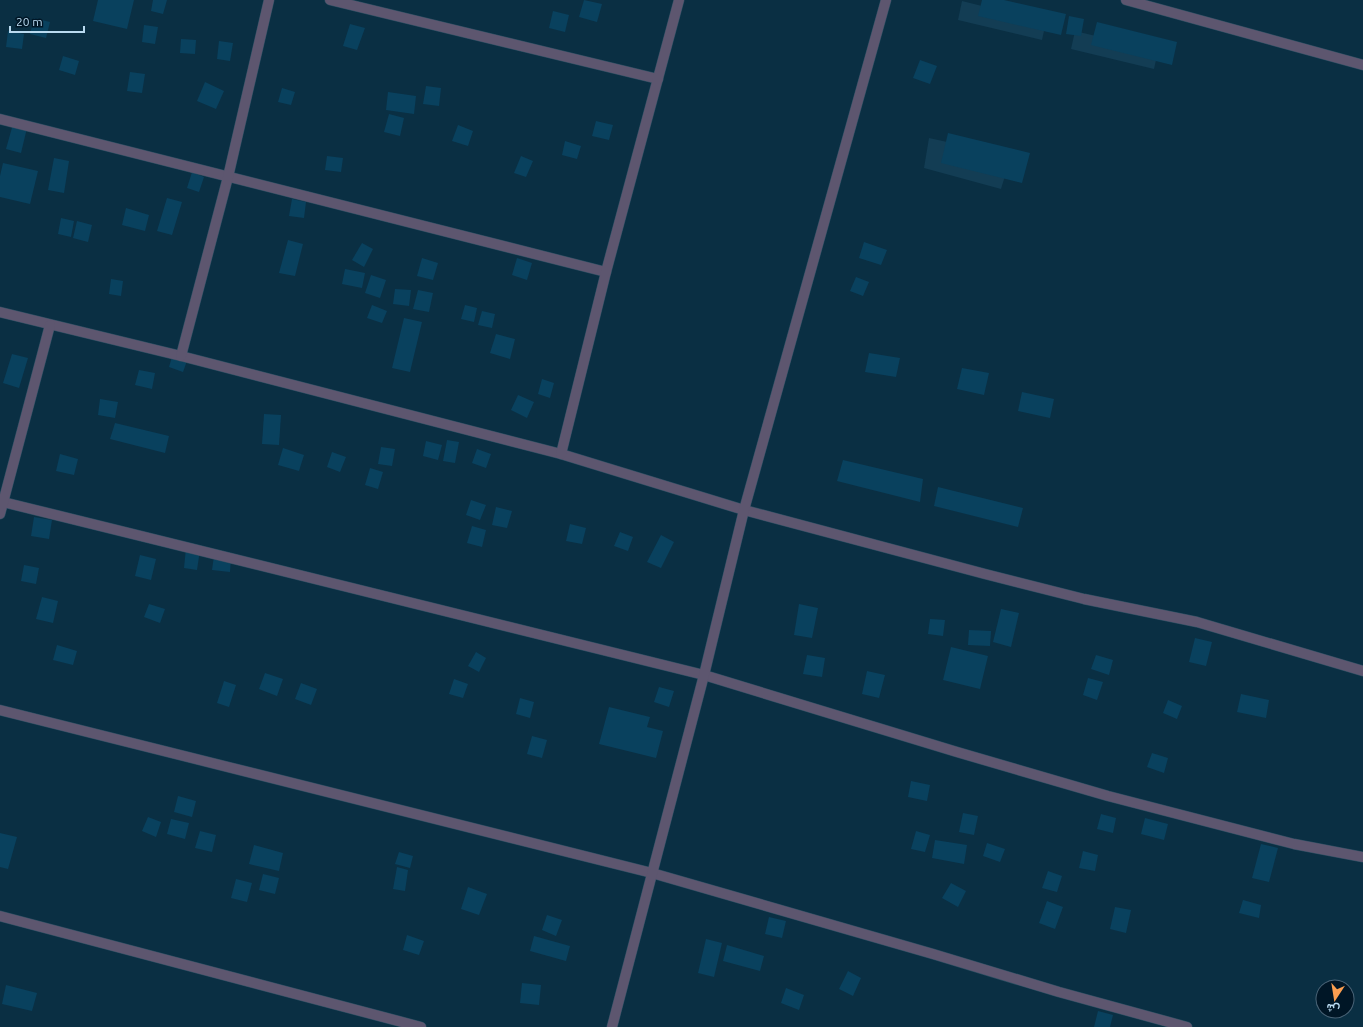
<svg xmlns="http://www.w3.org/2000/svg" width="1363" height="1027" viewBox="0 0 1363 1027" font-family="Ubuntu,Vazirmatn,sans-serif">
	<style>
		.built { fill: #133d54 }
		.building { fill: #09415e }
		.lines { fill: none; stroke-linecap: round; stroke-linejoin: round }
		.minor-casing { stroke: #2a4e62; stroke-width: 11 }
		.minor { stroke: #5d566f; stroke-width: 10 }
	</style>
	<rect width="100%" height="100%" fill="#0a2f43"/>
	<!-- built -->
	<g class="built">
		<path d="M962,1L1046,22L1042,40L958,20Z"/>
		<path d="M1075,31L1158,51L1154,69L1071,49Z"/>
		<path d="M929,138L1011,156L1001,189L924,168Z"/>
	</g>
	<!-- building -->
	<g class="building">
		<path d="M98,0H134L127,29L93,21Z"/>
		<path d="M153,0H167L163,14L151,11Z"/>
		<path d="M584,0L602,4L597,22L579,17Z"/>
		<path d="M982,0H1004L1066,14L1061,35L978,16Z"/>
		<path d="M553,11L569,15L565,32L549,28Z"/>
		<path d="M1069,16L1084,19L1081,36L1066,34Z"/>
		<path d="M34,18L50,22L46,38L30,34Z"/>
		<path d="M1097,22L1177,42L1172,65L1091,45Z"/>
		<path d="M350,24L365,28L357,50L343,46Z"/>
		<path d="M144,25L158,27L155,44L142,42Z"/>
		<path d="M8,31L24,34L22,49L6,47Z"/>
		<path d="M181,39L196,40L195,54L180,53Z"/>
		<path d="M219,41L233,43L230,61L217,59Z"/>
		<path d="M63,56L79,61L75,75L59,70Z"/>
		<path d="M920,60L937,66L930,84L913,78Z"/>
		<path d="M130,72L145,74L142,93L127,91Z"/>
		<path d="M205,82L224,91L216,109L197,101Z"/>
		<path d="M426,86L441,88L439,106L423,104Z"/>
		<path d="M282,88L295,92L291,105L278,102Z"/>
		<path d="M388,92L416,96L414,114L386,110Z"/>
		<path d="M389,114L404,118L400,136L384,132Z"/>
		<path d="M596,121L613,125L609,140L592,136Z"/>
		<path d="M13,124L27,128L21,153L6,149Z"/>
		<path d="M458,125L473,131L468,146L452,141Z"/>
		<path d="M948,133L1030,153L1022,183L941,163Z"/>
		<path d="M565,141L581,146L577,159L562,155Z"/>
		<path d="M327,156L343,158L341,172L325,170Z"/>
		<path d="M521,156L533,161L526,177L514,173Z"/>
		<path d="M54,158L69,161L64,193L48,190Z"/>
		<path d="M3,163L38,171L30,204L0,197V176Z"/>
		<path d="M192,172L204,177L199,192L187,188Z"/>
		<path d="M167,198L182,202L172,235L157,231Z"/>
		<path d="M292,199L306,202L304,218L289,216Z"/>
		<path d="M126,208L149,215L145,231L122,225Z"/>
		<path d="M61,218L74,221L71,237L58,234Z"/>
		<path d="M77,221L92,225L88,242L73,238Z"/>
		<path d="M288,240L303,244L295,276L279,273Z"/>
		<path d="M864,242L887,250L881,265L859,258Z"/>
		<path d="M362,243L373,249L364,267L352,260Z"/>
		<path d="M422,258L438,263L433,280L417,276Z"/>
		<path d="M517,258L532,263L527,280L512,275Z"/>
		<path d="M345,269L365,273L362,288L342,284Z"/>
		<path d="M371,275L386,280L380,298L365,293Z"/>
		<path d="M856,277L869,282L863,296L850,291Z"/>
		<path d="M111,279L123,281L121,296L109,294Z"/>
		<path d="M395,289L411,290L409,306L393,304Z"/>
		<path d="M418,290L433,293L429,312L413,309Z"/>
		<path d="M372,305L387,311L382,323L367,318Z"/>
		<path d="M465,305L477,308L474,322L461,319Z"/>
		<path d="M482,311L495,314L492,328L478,325Z"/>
		<path d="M404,318L422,322L410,372L392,368Z"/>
		<path d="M496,334L515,339L510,359L490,353Z"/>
		<path d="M174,350L189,355L183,372L169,367Z"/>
		<path d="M869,353L900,358L896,377L865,372Z"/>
		<path d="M12,354L28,358L19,388L3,383Z"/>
		<path d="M962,368L989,373L984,395L957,389Z"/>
		<path d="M139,370L155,373L152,389L135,385Z"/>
		<path d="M542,379L554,383L550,398L538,394Z"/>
		<path d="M1022,392L1054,399L1050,418L1018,411Z"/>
		<path d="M518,395L534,402L527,418L511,410Z"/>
		<path d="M100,399L118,402L115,418L98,415Z"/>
		<path d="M264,414L281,415L279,445L262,444Z"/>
		<path d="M115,423L169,436L165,453L110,439Z"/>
		<path d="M447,440L459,442L455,463L443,461Z"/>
		<path d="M426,441L442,445L438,460L423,456Z"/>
		<path d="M381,447L395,449L392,466L378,464Z"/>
		<path d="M283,448L304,455L299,471L278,465Z"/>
		<path d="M477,449L491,454L486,468L472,463Z"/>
		<path d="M332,452L346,457L340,472L327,467Z"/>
		<path d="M60,454L78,459L74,475L56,471Z"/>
		<path d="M843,460L923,479L920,502L837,481Z"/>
		<path d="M370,468L383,472L378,489L365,485Z"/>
		<path d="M938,487L1023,508L1018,527L934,506Z"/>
		<path d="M471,500L486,505L480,520L466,515Z"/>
		<path d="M496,507L512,511L507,528L492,525Z"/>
		<path d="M34,517L52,520L49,539L31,536Z"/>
		<path d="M570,524L586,528L582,544L566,541Z"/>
		<path d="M472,526L486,530L482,547L467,543Z"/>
		<path d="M620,532L633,537L628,551L614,546Z"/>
		<path d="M661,535L674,542L661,568L647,562Z"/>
		<path d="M186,548L200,550L197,570L184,568Z"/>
		<path d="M140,555L156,559L151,580L135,576Z"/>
		<path d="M214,556L231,558L230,572L212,570Z"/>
		<path d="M24,565L39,568L36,584L21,581Z"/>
		<path d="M42,597L58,601L53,623L36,619Z"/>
		<path d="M149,604L165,609L160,623L144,617Z"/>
		<path d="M799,604L818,608L812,638L794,635Z"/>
		<path d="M1001,609L1019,613L1011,647L993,642Z"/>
		<path d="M930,619L945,620L943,636L928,634Z"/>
		<path d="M969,630L991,631L990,646L968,645Z"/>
		<path d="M1195,638L1212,642L1206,666L1189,662Z"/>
		<path d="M57,645L77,651L73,665L53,660Z"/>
		<path d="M951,647L988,656L980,689L943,680Z"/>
		<path d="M476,652L486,658L479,672L468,666Z"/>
		<path d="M807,655L825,658L822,677L803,674Z"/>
		<path d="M1096,655L1113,660L1109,675L1091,669Z"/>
		<path d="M867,671L885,675L879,698L862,694Z"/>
		<path d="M265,673L283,679L277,696L259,689Z"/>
		<path d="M1088,678L1103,682L1097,700L1083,695Z"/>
		<path d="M454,679L468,684L463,698L449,694Z"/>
		<path d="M224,681L236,685L229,707L217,703Z"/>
		<path d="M301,683L317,689L311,705L295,699Z"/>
		<path d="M659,687L674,691L669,707L654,702Z"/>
		<path d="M1241,694L1269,700L1266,718L1237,712Z"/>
		<path d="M520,698L534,702L530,718L516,714Z"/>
		<path d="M1168,700L1182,706L1177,719L1163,713Z"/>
		<path d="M609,707L650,717L647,727L663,731L656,758L599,744Z"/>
		<path d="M532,736L547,740L542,758L527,754Z"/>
		<path d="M1152,753L1168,758L1164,773L1147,767Z"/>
		<path d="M911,781L930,785L927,801L908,797Z"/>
		<path d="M178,796L196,801L192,817L174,812Z"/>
		<path d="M963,813L978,816L974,835L959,832Z"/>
		<path d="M1101,814L1116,818L1113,833L1097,829Z"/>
		<path d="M148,817L161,822L156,837L142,831Z"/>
		<path d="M1145,818L1168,824L1164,840L1141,834Z"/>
		<path d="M171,819L189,823L185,839L167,834Z"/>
		<path d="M200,831L216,835L212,852L195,848Z"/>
		<path d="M916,831L930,835L925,852L911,849Z"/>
		<path d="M0,833L17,837L8,869L0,867Z"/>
		<path d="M935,840L967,845L964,864L932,858Z"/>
		<path d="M987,843L1005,849L1000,862L983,856Z"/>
		<path d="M1261,844L1278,848L1269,882L1252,878Z"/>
		<path d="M254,845L283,853L279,871L249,864Z"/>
		<path d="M1083,851L1098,855L1095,871L1079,868Z"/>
		<path d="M399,852L413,856L410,868L395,864Z"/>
		<path d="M397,867L408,870L405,891L393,889Z"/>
		<path d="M1048,871L1062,876L1057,892L1042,888Z"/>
		<path d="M263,874L279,878L275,894L259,890Z"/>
		<path d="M236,879L252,883L247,902L231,898Z"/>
		<path d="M951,883L966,891L958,907L942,898Z"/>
		<path d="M468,887L487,894L479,915L461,909Z"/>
		<path d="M1243,900L1261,905L1259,918L1239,913Z"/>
		<path d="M1047,901L1063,907L1055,929L1039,923Z"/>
		<path d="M1115,907L1131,910L1126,933L1110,929Z"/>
		<path d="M547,915L562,920L556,936L542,930Z"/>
		<path d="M769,917L786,921L782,938L765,934Z"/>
		<path d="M407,935L424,941L419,955L403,950Z"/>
		<path d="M534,936L570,946L566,961L530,951Z"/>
		<path d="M706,939L722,943L714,977L698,973Z"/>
		<path d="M727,945L764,956L760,971L723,961Z"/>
		<path d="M848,971L861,978L853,996L839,989Z"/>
		<path d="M522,983L541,985L539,1005L520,1003Z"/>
		<path d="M6,985L37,993L32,1011L2,1004Z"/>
		<path d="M786,988L804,995L799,1010L781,1003Z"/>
		<path d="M1098,1011L1113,1015L1110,1027H1094Z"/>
	</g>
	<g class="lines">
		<defs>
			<g id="minor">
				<path d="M330,0L658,79"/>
				<path d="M1126,0L1363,65"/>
				<path d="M0,119L606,272"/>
				<path d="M0,312L181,356L561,454L744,510L985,574L1084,599L1197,622L1363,671"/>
				<path d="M181,356L228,177L269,0"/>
				<path d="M561,454L606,272L679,0"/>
				<path d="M3,502L704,675L957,752L1108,796L1294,844L1363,857"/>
				<path d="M0,514L50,325"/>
				<path d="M0,710L652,873L933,954L1059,992L1187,1027"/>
				<path d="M0,916L421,1027"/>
				<path d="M612,1027L704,675L744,510L886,0"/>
			</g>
		</defs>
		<!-- minor casing -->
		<use href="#minor" class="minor-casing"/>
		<!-- minor -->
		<use href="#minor" class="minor"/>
	</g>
	<!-- north arrow -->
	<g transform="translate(1335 999) rotate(192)"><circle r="19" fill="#001626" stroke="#4a6477"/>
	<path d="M0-3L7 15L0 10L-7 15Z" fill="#fb9e50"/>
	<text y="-6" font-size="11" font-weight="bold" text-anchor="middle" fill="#b9daf0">ش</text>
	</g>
	<!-- scale -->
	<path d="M10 26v6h74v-6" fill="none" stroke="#b9daf0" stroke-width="2"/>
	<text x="16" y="26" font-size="12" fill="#b9daf0" stroke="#001626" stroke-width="3" paint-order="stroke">20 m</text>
</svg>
